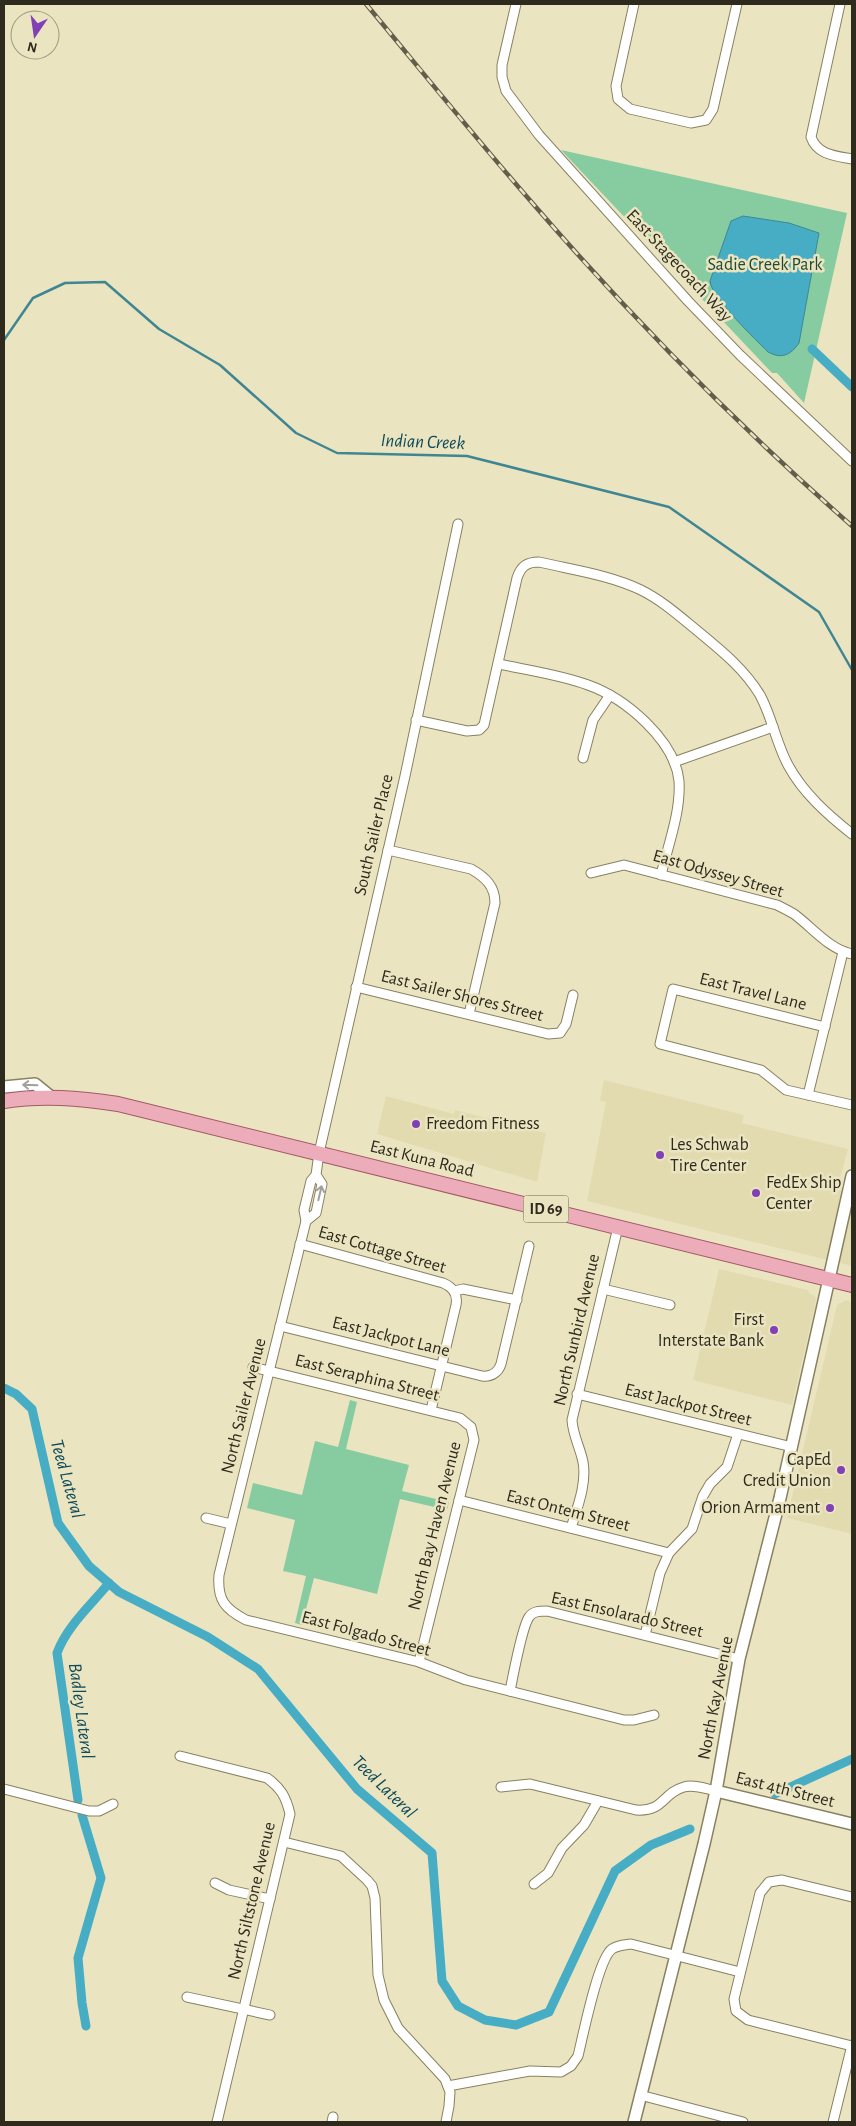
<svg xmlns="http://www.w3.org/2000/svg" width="856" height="2126" viewBox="0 0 856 2126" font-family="'Alegreya Sans',sans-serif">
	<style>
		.built { fill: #e3dbb0 }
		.green { fill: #87cca0 }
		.water { fill: #46adc5; stroke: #3f8693 }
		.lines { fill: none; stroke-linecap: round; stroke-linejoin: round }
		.stream { stroke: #3f8693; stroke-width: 2.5 }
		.canal { stroke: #46adc5; stroke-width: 9 }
		.minor-casing { stroke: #888161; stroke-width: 11 }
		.tertiary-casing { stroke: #888161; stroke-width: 14 }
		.primary-casing { stroke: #a25a66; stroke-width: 16 }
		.minor { stroke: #fff; stroke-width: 9 }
		.tertiary { stroke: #fff; stroke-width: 11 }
		.primary { stroke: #ecacba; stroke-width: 14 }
		.rail-casing { stroke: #625e4b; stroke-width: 4.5 }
		.rail { stroke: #ebe4c1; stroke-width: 2.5; stroke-dasharray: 8; stroke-linecap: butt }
		.oneway { stroke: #a1a09a }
		.poi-dot { fill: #8041b6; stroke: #ebe4c1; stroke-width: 2 }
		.labels { text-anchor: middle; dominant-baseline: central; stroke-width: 5; stroke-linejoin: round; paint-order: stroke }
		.shield { fill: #ebe4c1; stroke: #67624f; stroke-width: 1 }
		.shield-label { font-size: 16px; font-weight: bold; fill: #2e2b1e }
		.park-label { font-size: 18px; fill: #214a32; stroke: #ebe4c1 }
		.street-label { font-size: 18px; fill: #2e2b1e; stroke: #ebe4c1 }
		.poi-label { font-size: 18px; fill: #2e2b1e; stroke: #ebe4c1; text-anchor: start }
		.water-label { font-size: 19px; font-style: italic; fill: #0f4b58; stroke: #ebe4c1 }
	</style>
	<rect width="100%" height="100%" fill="#ebe4c1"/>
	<!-- built -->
	<g class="built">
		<path d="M604,1080L744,1115L742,1123L848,1149L837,1190L852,1194V1266L587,1201L606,1102L600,1101Z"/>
		<path d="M386,1096L454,1114L455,1110L546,1133L537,1182L377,1134Z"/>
		<path d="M719,1269L808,1290L809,1293L815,1296L816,1301L792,1405L693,1380Z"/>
		<path d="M846,1300L852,1302V1534L787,1518L837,1305Z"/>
	</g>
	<!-- green -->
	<g class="green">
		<path d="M561,150L847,213L804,403L777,373H772Z"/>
		<path d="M350,1400L357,1402L346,1449L409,1465L402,1491L449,1502L447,1510L400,1499L377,1594L314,1578L302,1625L295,1623L306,1576L283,1571L295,1520L247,1508L253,1483L302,1495L315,1441L338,1447Z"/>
	</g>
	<!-- water -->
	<path class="water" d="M743,216L789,223L819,233L799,343C790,356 781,359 768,352C755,339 711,297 710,281L731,221Z"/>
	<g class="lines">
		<!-- stream -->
		<path class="stream" d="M4,340L33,298L65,283L105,282L159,329L220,365L296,433L337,453L467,456L669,507L819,612L852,670"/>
		<!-- canal -->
		<g class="canal">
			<path d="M812,349L852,387"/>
			<path d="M4,1388L16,1394L32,1409L58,1523L89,1566L119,1592L208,1637L258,1669L357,1789L432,1853L442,1981L458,2006L485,2020L516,2025L549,2012L615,1871L651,1845L690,1829"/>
			<path d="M775,1794L852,1759"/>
			<path d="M78,1800L57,1653C67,1626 91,1605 109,1583"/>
			<path d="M82,1815L101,1878L78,1958L82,2003L86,2026"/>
		</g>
		<defs>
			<g id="minor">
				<path d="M516,4L502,65V77L506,91L539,135L688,301L740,355L852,461"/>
				<path d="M634,4L616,86L618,99L630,109L691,123L706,120L713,109L737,4"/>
				<path d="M840,4L811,137C817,155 836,156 852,159"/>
				<path d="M499,664C527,670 562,675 588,685C625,698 675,740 679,781C681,812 668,845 661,875"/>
				<path d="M416,720L467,731L479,730L484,725L517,578C521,566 527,562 539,562C573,570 610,575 641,590C661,600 677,614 694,628C718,648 743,667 760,695C772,717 776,743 788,765C803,793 828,815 852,834"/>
				<path d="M583,758L593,720L610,695"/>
				<path d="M674,762L773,727"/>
				<path d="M388,850L471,869C485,877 495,886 495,903L469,1014"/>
				<path d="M591,873L624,865L777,905C783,908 789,911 794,914C813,928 829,949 852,954"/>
				<path d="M356,987L548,1034L560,1033L566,1024L573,995"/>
				<path d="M825,1027L673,989L660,1044L761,1070L786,1090L852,1105"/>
				<path d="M808,1095L843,952"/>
				<path d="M316,1175L322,1184L316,1213L306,1221L304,1210L311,1181L316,1175L319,1153L405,776L458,524"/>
				<path d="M306,1221L219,1575C217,1600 225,1609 246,1620L419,1662L466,1680L624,1720H634L654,1715"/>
				<path d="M300,1244L443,1283C453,1287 458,1295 456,1305L431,1410"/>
				<path d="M603,1289L670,1305"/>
				<path d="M454,1291L463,1289L517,1300"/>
				<path d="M280,1326L482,1376C491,1377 498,1373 501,1364L529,1246"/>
				<path d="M253,1367L460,1418L471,1427L474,1440L419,1662"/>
				<path d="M577,1394L792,1447"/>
				<path d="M459,1500L669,1553"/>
				<path d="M206,1518L231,1524"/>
				<path d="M571,1528C577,1508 587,1484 583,1462C580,1447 573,1436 572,1420L618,1227"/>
				<path d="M645,1635L660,1573L669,1553L692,1529L703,1496L710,1484L727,1467L738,1434"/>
				<path d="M510,1691C513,1676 522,1627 529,1617C533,1611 540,1611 547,1611L739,1659"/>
				<path d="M180,1756L267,1778C281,1788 286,1797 290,1814L217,2122"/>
				<path d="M501,1787L530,1784L636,1810C664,1812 662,1793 684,1787C693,1784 707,1789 716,1791"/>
				<path d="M4,1789L89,1811H99L113,1804"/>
				<path d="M284,1842L341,1856L367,1880L372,1886L375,1898L378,1975L384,2000L398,2028L445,2079L450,2092L449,2106L446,2122"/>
				<path d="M215,1883L229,1890L270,1899"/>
				<path d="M534,1884L548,1873L562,1848L584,1825L598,1801"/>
				<path d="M852,1897L782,1880L769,1882L760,1893L734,1999L736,2011L748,2020L852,2046"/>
				<path d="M187,1997L270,2015"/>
				<path d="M448,2086L530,2071L561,2072L571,2066L578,2056C583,2036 598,1959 612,1949C618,1945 624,1945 631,1944L740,1972"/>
				<path d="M640,2095L743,2122"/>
				<path d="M332,2122L333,2117"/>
				<path d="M833,2122L852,2045"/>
			</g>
			<g id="tertiary">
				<path d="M4,1087L35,1084L51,1097"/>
				<path d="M716,1791L852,1824"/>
				<path d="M634,2122L704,1844L716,1791L739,1659L780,1498L852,1176"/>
			</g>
			<path id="primary" d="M4,1101C43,1095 79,1098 118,1104L852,1285"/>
		</defs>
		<!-- minor casing -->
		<use href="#minor" class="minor-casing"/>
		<!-- tertiary casing -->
		<use href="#tertiary" class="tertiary-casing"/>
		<!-- primary casing -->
		<use href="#primary" class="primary-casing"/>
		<!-- minor -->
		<use href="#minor" class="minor"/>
		<!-- tertiary -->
		<use href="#tertiary" class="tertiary"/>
		<!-- primary -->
		<use href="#primary" class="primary"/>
		<defs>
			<path id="rail" d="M366,4C420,69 473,135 528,198C629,315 737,425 852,526"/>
		</defs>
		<!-- rail casing -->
		<use href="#rail" class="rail-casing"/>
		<!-- rail -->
		<use href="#rail" class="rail"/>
	</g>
	<!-- one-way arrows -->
	<defs><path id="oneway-shaft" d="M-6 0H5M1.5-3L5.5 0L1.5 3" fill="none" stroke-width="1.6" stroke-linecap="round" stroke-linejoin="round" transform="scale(1.25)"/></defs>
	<g class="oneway">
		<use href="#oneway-shaft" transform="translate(30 1085) rotate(-178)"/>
		<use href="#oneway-shaft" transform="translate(320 1193) rotate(-77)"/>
	</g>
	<!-- markers -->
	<g class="poi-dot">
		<circle cx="416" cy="1124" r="5"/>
		<circle cx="660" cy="1155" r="5"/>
		<circle cx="756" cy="1193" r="5"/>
		<circle cx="774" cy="1330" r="5"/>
		<circle cx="841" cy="1470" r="5"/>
		<circle cx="830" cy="1508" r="5"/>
	</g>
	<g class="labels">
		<!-- shield labels -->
		<rect class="shield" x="523.5" y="1195.5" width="45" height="27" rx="4"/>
		<g class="shield-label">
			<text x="546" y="1209">ID 69</text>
		</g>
		<!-- park labels -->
		<g class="park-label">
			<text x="765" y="265">Sadie Creek Park</text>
		</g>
		<!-- street labels -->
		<g class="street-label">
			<text transform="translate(679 266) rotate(47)">East Stagecoach Way</text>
			<text transform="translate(374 835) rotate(-77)">South Sailer Place</text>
			<text transform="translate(718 874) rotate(16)">East Odyssey Street</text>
			<text transform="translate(753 992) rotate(14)">East Travel Lane</text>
			<text transform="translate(462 996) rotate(14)">East Sailer Shores Street</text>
			<text transform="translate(422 1159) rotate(14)">East Kuna Road</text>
			<text transform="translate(382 1250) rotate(16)">East Cottage Street</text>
			<text transform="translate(577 1330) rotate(-77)">North Sunbird Avenue</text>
			<text transform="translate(391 1337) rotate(14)">East Jackpot Lane</text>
			<text transform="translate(367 1378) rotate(14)">East Seraphina Street</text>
			<text transform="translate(688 1405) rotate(14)">East Jackpot Street</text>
			<text transform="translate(244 1406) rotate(-76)">North Sailer Avenue</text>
			<text transform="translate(568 1511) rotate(14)">East Ontem Street</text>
			<text transform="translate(435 1526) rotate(-76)">North Bay Haven Avenue</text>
			<text transform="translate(627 1615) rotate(13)">East Ensolarado Street</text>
			<text transform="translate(366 1634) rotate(15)">East Folgado Street</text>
			<text transform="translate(716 1698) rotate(-79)">North Kay Avenue</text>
			<text transform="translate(785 1790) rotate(14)">East 4th Street</text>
			<text transform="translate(252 1901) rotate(-77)">North Siltstone Avenue</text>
		</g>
		<!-- poi labels -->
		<g class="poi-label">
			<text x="426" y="1124">Freedom Fitness</text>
			<text x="670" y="1145">Les Schwab<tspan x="670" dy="21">Tire Center</tspan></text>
			<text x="766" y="1183">FedEx Ship<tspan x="766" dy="21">Center</tspan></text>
			<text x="764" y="1320" text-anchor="end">First<tspan x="764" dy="21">Interstate Bank</tspan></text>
			<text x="831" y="1460" text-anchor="end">CapEd<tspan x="831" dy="21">Credit Union</tspan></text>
			<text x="820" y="1508" text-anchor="end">Orion Armament</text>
		</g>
		<!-- water labels -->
		<g class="water-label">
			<text transform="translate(423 442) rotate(2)">Indian Creek</text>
			<text transform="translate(67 1479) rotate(74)">Teed Lateral</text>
			<text transform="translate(81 1711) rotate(82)">Badley Lateral</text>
			<text transform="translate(384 1787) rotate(44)">Teed Lateral</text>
		</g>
	</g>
	<!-- border -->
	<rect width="856" height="2126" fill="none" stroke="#2e2b1e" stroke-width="10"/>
	<!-- north arrow -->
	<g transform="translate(35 35) rotate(193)"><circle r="24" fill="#ebe4c1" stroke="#9f9a80"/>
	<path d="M0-4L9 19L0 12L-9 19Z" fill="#8041b6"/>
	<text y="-8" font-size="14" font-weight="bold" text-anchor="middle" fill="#2e2b1e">N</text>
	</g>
</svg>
